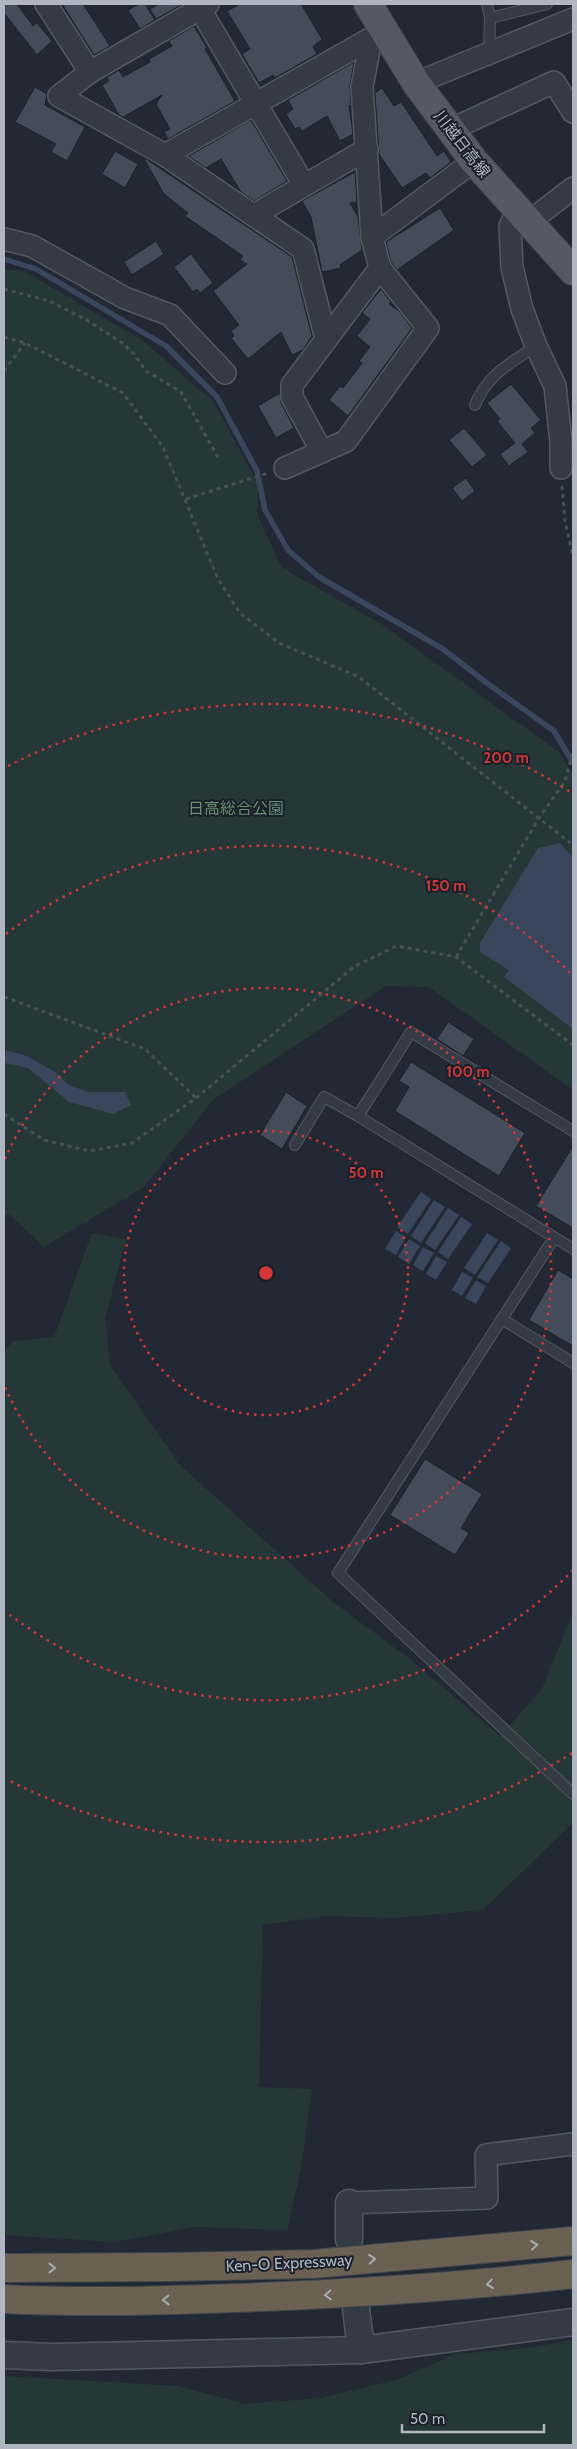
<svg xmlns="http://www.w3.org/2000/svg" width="577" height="2449" viewBox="0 0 577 2449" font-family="Cabin,'Noto Sans JP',sans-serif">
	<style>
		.green { fill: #263737 }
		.water { fill: #39465c }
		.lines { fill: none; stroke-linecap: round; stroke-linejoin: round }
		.stream { stroke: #39465c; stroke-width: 5.5 }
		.building { fill: #434c58; stroke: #1c222b }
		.service-casing { stroke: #525962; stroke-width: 12 }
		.minor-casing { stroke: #525962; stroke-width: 24 }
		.tertiary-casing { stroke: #525962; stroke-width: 29 }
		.primary-casing { stroke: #3e444e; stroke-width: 30 }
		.motorway-casing { stroke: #3f464f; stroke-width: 30 }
		.path { stroke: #435254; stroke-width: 3; stroke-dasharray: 4 4; stroke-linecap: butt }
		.service { stroke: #353b45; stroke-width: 10 }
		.minor { stroke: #353b45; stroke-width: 21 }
		.tertiary { stroke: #353b45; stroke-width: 26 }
		.primary { stroke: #535a65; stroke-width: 28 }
		.motorway { stroke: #6a6153; stroke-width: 28 }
		.oneway { stroke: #a8aeb6 }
		.ring { fill: none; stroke: #d23637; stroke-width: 2.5; stroke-dasharray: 2.5 5 }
		.labels { text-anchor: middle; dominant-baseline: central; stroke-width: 4; stroke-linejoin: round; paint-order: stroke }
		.street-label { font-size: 16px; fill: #afb6c1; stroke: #1a2029 }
		.park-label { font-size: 16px; fill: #698f73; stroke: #1a2029 }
		.centre { fill: #d23637; stroke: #1a2029; stroke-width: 2.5 }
		.ring-label { font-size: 15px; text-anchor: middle; font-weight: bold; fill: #d23637; stroke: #1a2029; stroke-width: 4; stroke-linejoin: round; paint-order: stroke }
	</style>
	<rect width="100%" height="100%" fill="#222934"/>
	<!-- green -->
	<g class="green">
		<path d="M4,270H22L142,340L213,401L258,484L257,514L282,568L380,623L559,752L573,775V1090L429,987L386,986L214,1099L144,1187L44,1247L9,1214L4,1215Z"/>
		<path d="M92,1233L126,1239L105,1319L110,1365L181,1466L332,1601L411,1660L500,1736L542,1689L573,1612V1823L483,1910L395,1918L327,1916L263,1925L259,2087L312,2089L301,2169L287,2230L196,2227L114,2242L4,2235V1350L14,1341L54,1337Z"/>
		<path d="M573,2340V2445H4V2376L178,2386L245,2404L321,2398L399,2379L455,2354L527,2348Z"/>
	</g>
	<!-- water -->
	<g class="water">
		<path d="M560,843L573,858V1029L504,977L509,970L480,952V943L538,848Z"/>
		<path d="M4,1050L27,1056L55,1072L69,1085L88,1092H125L131,1105L113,1114L69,1102L28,1068L4,1063Z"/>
		<path d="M421,1192L431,1199L408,1234L397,1227Z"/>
		<path d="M434,1200L445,1207L421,1243L411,1236Z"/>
		<path d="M448,1208L459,1215L435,1250L425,1243Z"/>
		<path d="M461,1217L472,1224L448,1259L438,1252Z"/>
		<path d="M396,1231L406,1237L396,1255L385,1249Z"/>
		<path d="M487,1233L498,1240L475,1275L464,1268Z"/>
		<path d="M409,1239L420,1246L409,1264L398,1257Z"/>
		<path d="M501,1241L511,1248L488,1283L477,1277Z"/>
		<path d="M423,1247L434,1253L423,1271L413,1265Z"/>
		<path d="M436,1256L447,1262L436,1280L426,1274Z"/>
		<path d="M462,1272L473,1278L462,1296L452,1290Z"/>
		<path d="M476,1280L486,1286L476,1304L465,1298Z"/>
	</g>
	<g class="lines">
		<!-- stream -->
		<path class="stream" d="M4,259L36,269L166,346L217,397L257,471L265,510L288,550L319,577L443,649L488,684L554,731L573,763"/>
	</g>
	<!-- building -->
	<g class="building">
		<path d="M4,4H17L33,26L37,23L52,41L37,55L4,13Z"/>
		<path d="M62,4H83L110,46L94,55Z"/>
		<path d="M139,4H145L155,20L140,29L128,10Z"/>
		<path d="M159,4H181V5L156,19L150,9Z"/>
		<path d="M240,4H301L322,39L313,47L317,54L275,78L273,75L259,83L242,54L250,49L227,11Z"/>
		<path d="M194,26L207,48L205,49L235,101L168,139L164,132L170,129L156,104L162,95L123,117L119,115L102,85L109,81L107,77L119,70L123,77L150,62L149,59L172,46L169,41Z"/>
		<path d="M354,62L350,85L351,108L349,105L353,134L340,141L327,116L302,131L299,127L295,129L286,114L293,109L288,100Z"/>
		<path d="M35,87L47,94L45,105L85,127L67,161L51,152L56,144L15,122Z"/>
		<path d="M382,88L394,106L401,102L437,156L444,151L451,162L430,178L426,173L402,188L379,154L375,93Z"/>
		<path d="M251,120L287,181L254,201L241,192L221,159L206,168L189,156Z"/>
		<path d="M115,151L138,164L125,188L102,174Z"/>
		<path d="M143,157L292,257L312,336L303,350L292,355L281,332L248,359L231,338L234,336L231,331L239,325L213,291L247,264L240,260L243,256L185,216L188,213L164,194Z"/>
		<path d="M355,172L357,202L350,203L358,217L362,250L340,265L341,268L322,272L311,217L302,201Z"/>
		<path d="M440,208L454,230L397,270L391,262L386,242Z"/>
		<path d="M156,241L164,254L132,275L124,262Z"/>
		<path d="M191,254L213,283L200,293L197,289L193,292L174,267Z"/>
		<path d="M381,289L391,302L389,304L399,311L412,328L348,416L329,400L340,386L343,388L362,363L359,361L370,347L357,336L370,319L362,313Z"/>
		<path d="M511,384L541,420L531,428L535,433L522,444L528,452L509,466L500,454L515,443L497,421L500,419L487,403Z"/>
		<path d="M280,393L281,403L294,428L276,438L258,406Z"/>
		<path d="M464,428L487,455L472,467L449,440Z"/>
		<path d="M466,478L475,491L462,501L452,488Z"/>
		<path d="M448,1022L474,1039L463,1056L437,1039Z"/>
		<path d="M411,1062L525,1133L499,1176L395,1111L409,1087L399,1081Z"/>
		<path d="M286,1092L307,1106L282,1149L260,1135Z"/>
		<path d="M573,1146V1228L536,1206Z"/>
		<path d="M558,1270L573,1279V1346L529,1320Z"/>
		<path d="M425,1459L482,1494L461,1528L469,1533L455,1555L390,1515Z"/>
	</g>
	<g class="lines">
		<defs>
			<g id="service">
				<path d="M487,4L490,18L489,53"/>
				<path d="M490,18L547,4"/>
				<path d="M475,405C487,375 510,363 536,346"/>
				<path d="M358,1116L411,1032L573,1131"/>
				<path d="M295,1145L324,1097L358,1116L573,1249"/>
				<path d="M554,1238L338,1573L573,1794"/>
				<path d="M502,1319L573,1363"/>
			</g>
			<g id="minor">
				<path d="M46,4L90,72"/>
				<path d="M197,4L304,185"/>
				<path d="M208,4L90,72L59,96L165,155L303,249L326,339"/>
				<path d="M371,39L362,87L372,237"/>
				<path d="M416,83L573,19"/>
				<path d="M450,130L554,82L573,112"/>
				<path d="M165,155L384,31"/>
				<path d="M518,209L510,226L512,267L522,309L536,346L555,386L561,442V468"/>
				<path d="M254,215L367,149"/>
				<path d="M529,222L573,188"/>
				<path d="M4,239L32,246L125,298L170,315L225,373"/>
				<path d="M322,452L292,397V385L380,268L372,237L474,161"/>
				<path d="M285,468L346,441L428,328L380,268"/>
				<path d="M349,2203L487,2198L486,2155L573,2144"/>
			</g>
			<g id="tertiary">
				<path d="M349,2239V2203"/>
				<path d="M356,2308L361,2350"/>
				<path d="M4,2355L52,2357L361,2350L573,2322"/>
			</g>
			<path id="primary" d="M368,4L416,83L474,161L573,271"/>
			<g id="motorway">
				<path d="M4,2268L168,2267L313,2264L573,2241"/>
				<path d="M4,2299C80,2303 158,2301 234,2298C348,2294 460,2287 573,2274"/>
			</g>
		</defs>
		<!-- service casing -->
		<use href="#service" class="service-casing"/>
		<!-- minor casing -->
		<use href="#minor" class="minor-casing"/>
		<!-- tertiary casing -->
		<use href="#tertiary" class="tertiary-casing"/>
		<!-- primary casing -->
		<use href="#primary" class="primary-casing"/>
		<!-- motorway casing -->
		<use href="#motorway" class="motorway-casing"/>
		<!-- path -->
		<g class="path">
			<path d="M4,289L49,301L85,319L121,342L134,354L146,371L181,392L219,459"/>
			<path d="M4,337L25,343L123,393L163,447L218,579L240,613L279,643L359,677L573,845"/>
			<path d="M4,371L25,343"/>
			<path d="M562,486L565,520L573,557"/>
			<path d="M186,499L268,473"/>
			<path d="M456,957L539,818L565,781L573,751"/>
			<path d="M4,997L145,1049L196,1098"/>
			<path d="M4,1114L44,1140L89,1151L132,1143L196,1098L355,966L397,946L456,957L573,1045"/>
		</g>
		<!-- service -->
		<use href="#service" class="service"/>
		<!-- minor -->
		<use href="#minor" class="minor"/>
		<!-- tertiary -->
		<use href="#tertiary" class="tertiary"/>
		<!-- primary -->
		<use href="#primary" class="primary"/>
		<!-- motorway -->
		<use href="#motorway" class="motorway"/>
	</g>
	<!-- one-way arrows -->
	<defs><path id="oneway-chevron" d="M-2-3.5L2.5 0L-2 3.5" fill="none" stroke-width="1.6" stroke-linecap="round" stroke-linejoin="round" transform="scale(1.25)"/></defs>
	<g class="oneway">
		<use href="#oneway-chevron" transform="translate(534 2245) rotate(-6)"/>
		<use href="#oneway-chevron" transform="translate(372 2259) rotate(-5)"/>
		<use href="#oneway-chevron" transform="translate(52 2268)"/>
		<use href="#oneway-chevron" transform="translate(490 2284) rotate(173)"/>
		<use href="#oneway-chevron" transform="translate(328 2295) rotate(177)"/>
		<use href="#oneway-chevron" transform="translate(166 2300) rotate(179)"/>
	</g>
	<!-- distance rings -->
	<g class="ring">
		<circle cx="266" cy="1273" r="142"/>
		<path d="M5 1159A285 285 0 1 1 5 1387"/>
		<path d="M573 1570A427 427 0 0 1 6 1612M6 934A427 427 0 0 1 573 976"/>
		<path d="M572 1753A569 569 0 0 1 8 1780M8 766A569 569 0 0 1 572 793"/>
	</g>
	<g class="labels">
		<!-- street labels -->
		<g class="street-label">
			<text transform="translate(462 144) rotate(52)">川越日高線</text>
			<text transform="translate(289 2263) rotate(-3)">Ken-O Expressway</text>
		</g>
		<!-- park labels -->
		<g class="park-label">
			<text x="236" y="808">日高総合公園</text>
		</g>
	</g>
	<circle cx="266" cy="1273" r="8" class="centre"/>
	<g class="ring-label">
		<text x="506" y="763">200 m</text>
		<text x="446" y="891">150 m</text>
		<text x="468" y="1077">100 m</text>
		<text x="366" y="1178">50 m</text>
	</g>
	<!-- border -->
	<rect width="577" height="2449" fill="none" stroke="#afb6c1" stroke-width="10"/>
	<!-- scale -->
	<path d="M402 2424v8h142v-8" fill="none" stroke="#afb6c1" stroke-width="2.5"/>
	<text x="410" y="2424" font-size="15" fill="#afb6c1" stroke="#1a2029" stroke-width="4" paint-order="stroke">50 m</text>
</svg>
